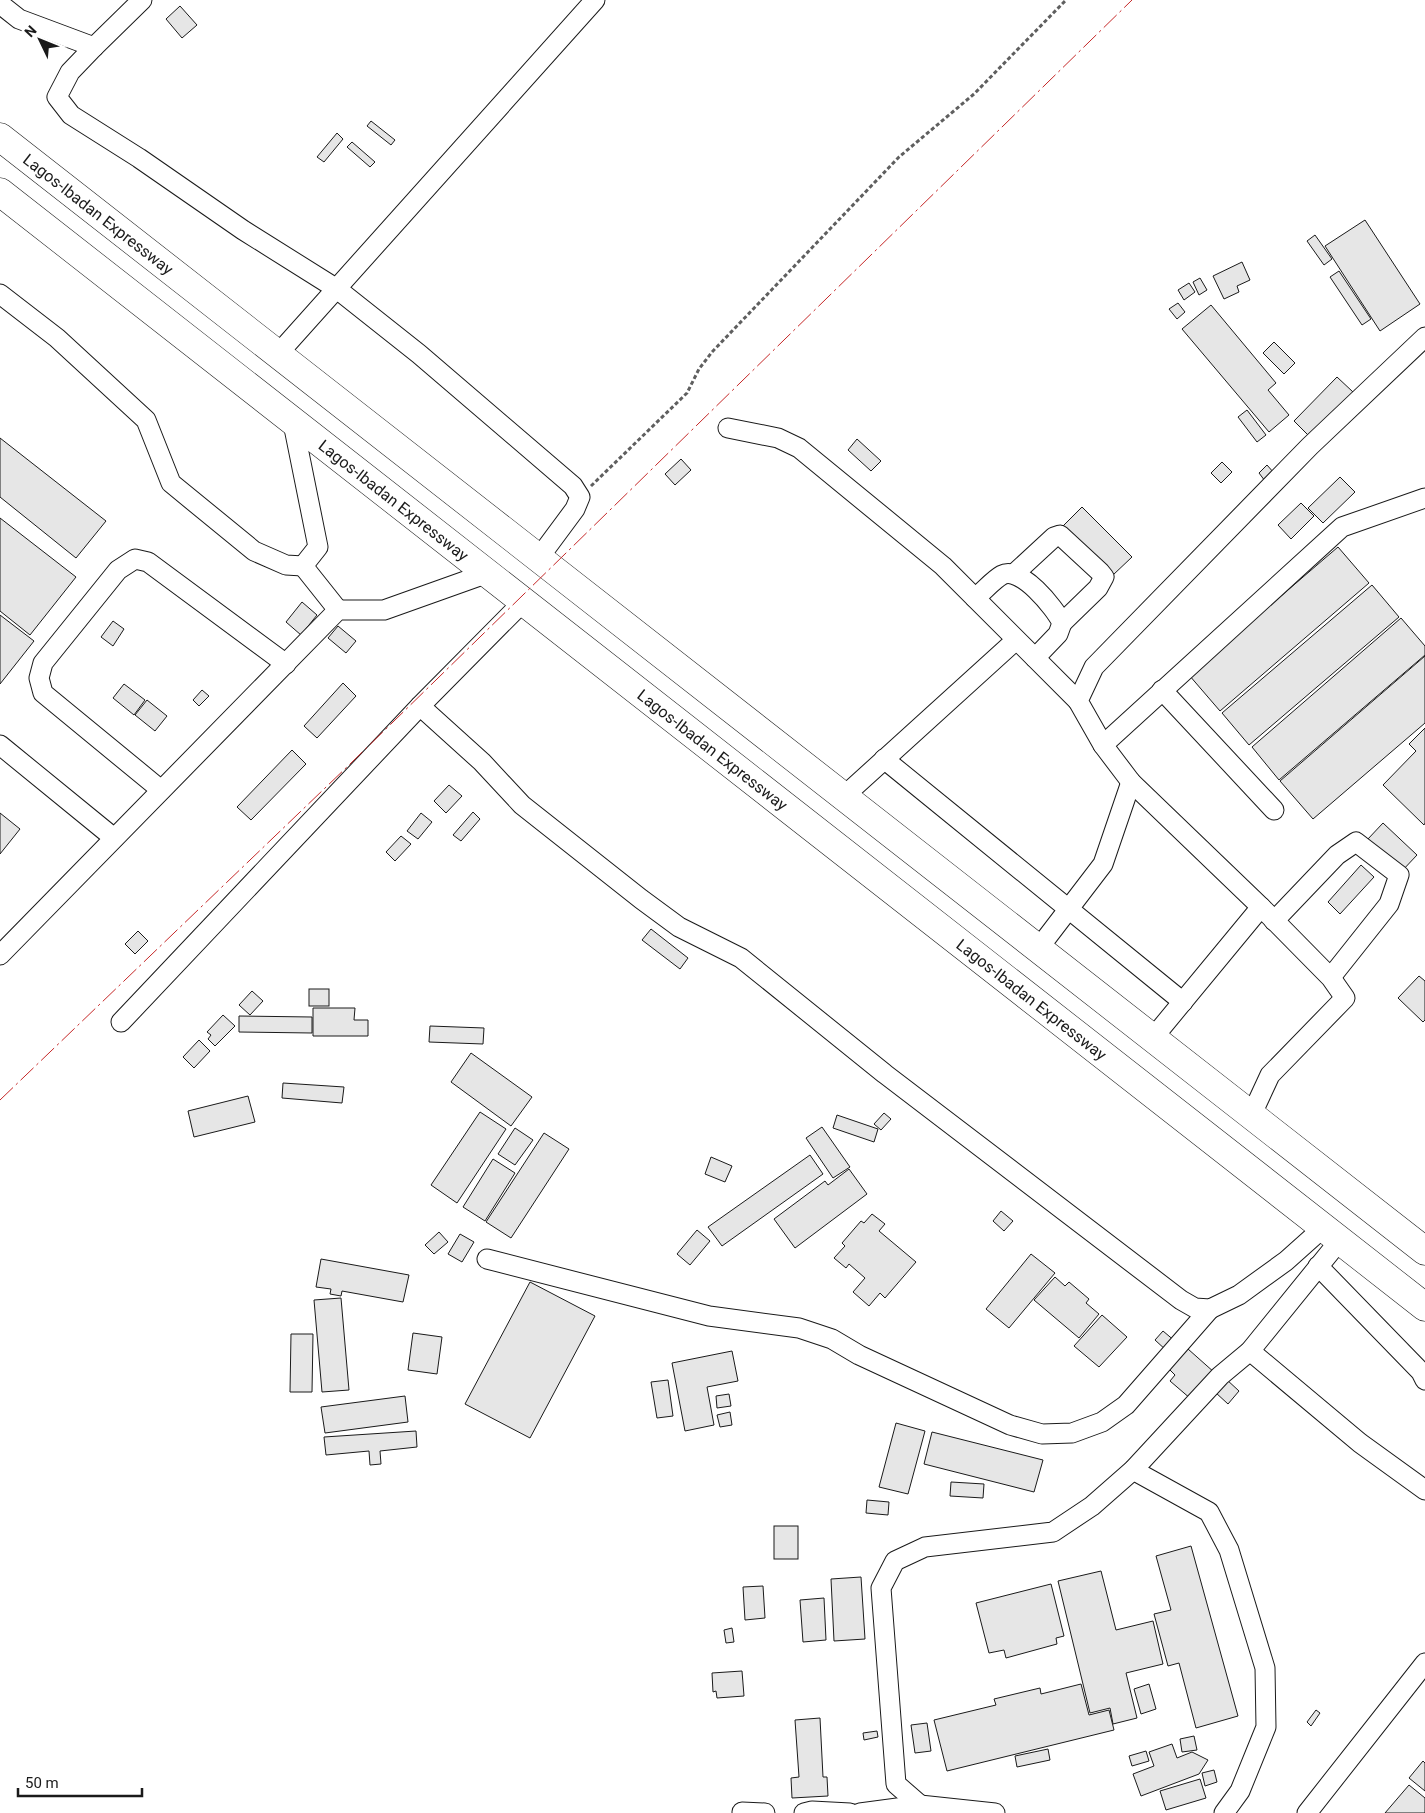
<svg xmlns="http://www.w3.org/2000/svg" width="1425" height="1813" viewBox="0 0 1425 1813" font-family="Roboto,sans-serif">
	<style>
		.building { fill: #e6e6e6; stroke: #1a1a1a }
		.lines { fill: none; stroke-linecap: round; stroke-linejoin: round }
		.minor-casing { stroke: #1a1a1a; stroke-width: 21 }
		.highway-casing { stroke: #1a1a1a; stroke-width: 29 }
		.path { stroke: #5f5f5f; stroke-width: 3; stroke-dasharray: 4 2.5; stroke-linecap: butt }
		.minor { stroke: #fff; stroke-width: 19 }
		.highway { stroke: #fff; stroke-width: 28 }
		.power { stroke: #c62828; stroke-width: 1; stroke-dasharray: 18 4 2.5 4; stroke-linecap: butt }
		.labels { text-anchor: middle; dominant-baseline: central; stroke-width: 4; stroke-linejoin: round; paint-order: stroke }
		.street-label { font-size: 16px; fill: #1a1a1a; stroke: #fff }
	</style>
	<rect width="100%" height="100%" fill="#fff"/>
	<!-- building -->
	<g class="building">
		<path d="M180,6L197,25L182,38L166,19Z"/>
		<path d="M371,121L395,140L391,145L367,126Z"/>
		<path d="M337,133L343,139L324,162L317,157Z"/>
		<path d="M352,142L375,162L370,167L347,147Z"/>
		<path d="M1365,220L1420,304L1380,331L1325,246Z"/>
		<path d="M1315,235L1332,259L1324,265L1307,241Z"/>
		<path d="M1242,262L1250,280L1237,286L1239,292L1224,299L1213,276Z"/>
		<path d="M1339,271L1371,319L1362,325L1330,277Z"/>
		<path d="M1200,278L1207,290L1199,295L1193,282Z"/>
		<path d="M1189,283L1195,292L1184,300L1178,290Z"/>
		<path d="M1178,303L1185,312L1177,319L1169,309Z"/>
		<path d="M1211,305L1276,383L1268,390L1289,415L1269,432L1182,329Z"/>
		<path d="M1274,342L1295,363L1284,374L1263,353Z"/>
		<path d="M1337,377L1353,392L1310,437L1294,421Z"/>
		<path d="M1247,410L1266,435L1257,442L1238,417Z"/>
		<path d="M0,438L106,521L76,558L0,497Z"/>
		<path d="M857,439L881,461L871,471L848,450Z"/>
		<path d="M681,459L691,470L675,485L665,474Z"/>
		<path d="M1222,462L1232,472L1221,483L1211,473Z"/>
		<path d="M1267,465L1274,473L1265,481L1259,473Z"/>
		<path d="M1340,477L1355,492L1323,523L1308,508Z"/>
		<path d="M1301,503L1314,516L1291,539L1278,525Z"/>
		<path d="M1082,507L1132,557L1113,575L1063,526Z"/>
		<path d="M0,518L76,577L30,635L0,611Z"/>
		<path d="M1338,547L1369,583L1220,711L1189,675Z"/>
		<path d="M1372,585L1399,617L1249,745L1222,713Z"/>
		<path d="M302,602L317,615L301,635L286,622Z"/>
		<path d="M0,615L34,641L0,684Z"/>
		<path d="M1401,618L1425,646V655L1279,780L1252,747Z"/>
		<path d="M113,621L124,629L113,646L101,637Z"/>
		<path d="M338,626L356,641L346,653L328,638Z"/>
		<path d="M1425,656V723L1313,819L1280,781Z"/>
		<path d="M343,683L356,696L317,738L304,726Z"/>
		<path d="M124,684L145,700L134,715L113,698Z"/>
		<path d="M202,690L209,696L199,706L193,700Z"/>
		<path d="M147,700L167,716L155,731L135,715Z"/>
		<path d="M1425,728V823L1424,825L1383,785L1416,751L1409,744Z"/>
		<path d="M292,750L306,764L251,820L237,807Z"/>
		<path d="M449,785L462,796L446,813L434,801Z"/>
		<path d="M473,812L480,819L461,841L453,835Z"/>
		<path d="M0,813L20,829L0,854Z"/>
		<path d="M421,813L432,822L418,839L407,831Z"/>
		<path d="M1383,823L1417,855L1401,872L1367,840Z"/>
		<path d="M401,836L411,844L395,861L386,852Z"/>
		<path d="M1361,865L1374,877L1340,914L1328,902Z"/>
		<path d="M651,929L688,958L680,969L642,940Z"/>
		<path d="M138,931L148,941L135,954L125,944Z"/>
		<path d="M1419,976L1425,981V1020L1423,1022L1398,998Z"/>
		<rect x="309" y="989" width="20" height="17"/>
		<path d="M252,991L263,1001L250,1015L239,1005Z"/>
		<path d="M313,1008H355L354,1020H368V1036H313Z"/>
		<path d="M223,1015L235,1026L215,1046L208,1039L211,1035L207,1032Z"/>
		<path d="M239,1016L312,1017V1033L239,1032Z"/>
		<path d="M430,1026L484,1028L483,1044L429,1042Z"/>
		<path d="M199,1040L210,1051L194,1068L183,1057Z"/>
		<path d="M471,1053L532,1097L511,1126L451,1082Z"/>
		<path d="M283,1083L344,1087L342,1103L282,1098Z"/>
		<path d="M248,1096L255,1122L194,1137L188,1111Z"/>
		<path d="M480,1112L506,1129L457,1203L431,1185Z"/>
		<path d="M884,1113L891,1119L881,1130L874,1124Z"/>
		<path d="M837,1115L878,1129L874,1142L833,1128Z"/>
		<path d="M822,1127L850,1167L833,1178L806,1138Z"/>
		<path d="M515,1128L533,1140L515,1165L498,1154Z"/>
		<path d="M544,1133L569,1149L511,1238L486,1222Z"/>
		<path d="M810,1155L823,1174L722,1246L708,1227Z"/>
		<path d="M711,1157L732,1166L725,1182L705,1174Z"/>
		<path d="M493,1159L515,1173L485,1221L463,1207Z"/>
		<path d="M849,1169L867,1194L795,1248L774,1219L825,1181L828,1185Z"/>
		<path d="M1001,1211L1013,1221L1004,1231L993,1221Z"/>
		<path d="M872,1214L885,1224L879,1231L916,1262L885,1298L880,1293L869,1306L853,1292L865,1278L849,1264L846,1268L834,1258L845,1246L842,1243L861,1221L864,1223Z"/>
		<path d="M697,1230L710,1241L690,1265L677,1254Z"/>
		<path d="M439,1232L448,1242L434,1254L425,1245Z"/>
		<path d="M460,1234L474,1242L462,1262L448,1254Z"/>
		<path d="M1031,1254L1055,1273L1009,1328L986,1309Z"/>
		<path d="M321,1259L409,1275L403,1302L342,1291L341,1296L330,1294L331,1289L316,1287Z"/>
		<path d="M1055,1277L1065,1286L1069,1282L1089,1299L1086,1303L1099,1314L1079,1338L1034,1300Z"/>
		<path d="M530,1282L595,1316L530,1438L465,1404Z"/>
		<path d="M341,1298L349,1390L322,1392L314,1300Z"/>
		<path d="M1102,1315L1127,1337L1099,1367L1074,1346Z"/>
		<path d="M1163,1331L1176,1342L1167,1351L1155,1340Z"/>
		<path d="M413,1333L442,1337L437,1374L408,1370Z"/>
		<path d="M291,1334H313L312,1392H290Z"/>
		<path d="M1188,1349L1215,1373L1191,1399L1170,1381L1175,1375L1169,1369Z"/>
		<path d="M732,1351L738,1381L707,1387L714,1425L685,1431L672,1363Z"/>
		<path d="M1226,1379L1239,1391L1228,1404L1215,1392Z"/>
		<path d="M668,1380L673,1416L657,1418L651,1382Z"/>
		<path d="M729,1394L731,1406L717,1408L716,1396Z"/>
		<path d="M405,1396L408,1422L325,1433L321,1407Z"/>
		<path d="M730,1412L732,1425L720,1427L717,1415Z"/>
		<path d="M896,1423L925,1431L908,1494L879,1487Z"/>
		<path d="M416,1431L417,1447L380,1451L381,1464L370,1465L369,1451L326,1455L324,1437Z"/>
		<path d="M932,1432L1043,1460L1034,1492L924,1464Z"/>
		<path d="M951,1482L984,1484L983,1498L950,1496Z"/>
		<path d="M867,1500L889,1502L888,1515L866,1513Z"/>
		<rect x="774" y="1526" width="24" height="33"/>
		<path d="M1191,1546L1238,1716L1196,1728L1179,1663L1168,1666L1154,1614L1171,1610L1156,1556Z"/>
		<path d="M1101,1571L1116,1630L1153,1621L1163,1664L1126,1673L1137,1718L1113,1724L1110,1708L1090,1713L1058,1581Z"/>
		<path d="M861,1577L865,1639L834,1641L831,1579Z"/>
		<path d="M1051,1584L1064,1636L1056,1638L1057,1644L1006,1658L1004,1650L989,1653L976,1603Z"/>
		<path d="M763,1586L765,1618L745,1620L743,1587Z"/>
		<path d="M824,1598L826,1640L803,1642L800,1600Z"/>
		<path d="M732,1628L734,1642L726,1643L724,1630Z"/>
		<path d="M742,1671L744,1696L717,1698L716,1691L713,1692L712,1673Z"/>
		<path d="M1081,1684L1089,1715L1109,1710L1114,1730L947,1771L934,1720L996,1705L994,1699L1040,1688L1041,1694Z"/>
		<path d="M1149,1684L1156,1709L1141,1714L1134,1689Z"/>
		<path d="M1316,1710L1320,1713L1311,1726L1307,1722Z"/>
		<path d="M820,1718L823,1777H827L828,1796L792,1798L791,1778L799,1777L795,1720Z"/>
		<path d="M927,1723L931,1751L915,1753L911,1725Z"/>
		<path d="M877,1731L878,1737L864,1740L863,1733Z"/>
		<path d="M1194,1736L1197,1750L1182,1752L1180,1739Z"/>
		<path d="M1172,1744L1177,1758L1192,1752L1208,1760L1199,1774L1141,1796L1133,1774L1154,1766L1149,1752Z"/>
		<path d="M1048,1749L1050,1760L1017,1767L1015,1756Z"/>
		<path d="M1146,1751L1149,1761L1132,1766L1129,1756Z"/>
		<path d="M1423,1761L1425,1763V1791L1409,1778Z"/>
		<path d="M1214,1770L1217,1782L1205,1786L1202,1773Z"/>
		<path d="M1200,1779L1206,1798L1166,1810L1160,1791Z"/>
		<path d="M1409,1785L1425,1798V1813H1385Z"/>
	</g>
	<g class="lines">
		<defs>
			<g id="minor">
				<path d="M0,4L19,19L94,47L142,0"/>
				<path d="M94,47L70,72L57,97L71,115L139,158L243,230L337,289L419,354L573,486L580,497L575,509L538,559"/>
				<path d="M0,294L57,338L146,420L171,483L254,551L286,565L303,566"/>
				<path d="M277,355L595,0"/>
				<path d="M293,423L318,547L303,566L338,610"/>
				<path d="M728,428L778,438L799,448L943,566L1078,701"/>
				<path d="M1015,573L1054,537L1060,535L1100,572L1104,577L1098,588L1062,623"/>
				<path d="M975,598C984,591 993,580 1002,575C1020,565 1055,608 1062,623L1058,634L1035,658"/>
				<path d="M522,603L420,706L482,762L522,805L641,899L679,927L741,958L885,1074L1181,1300L1195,1308L1210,1309L1239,1295L1286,1261L1324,1227"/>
				<path d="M1162,690L1274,810"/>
				<path d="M0,745L114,838"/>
				<path d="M1103,745L1342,527L1425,498"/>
				<path d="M884,759L1183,1002"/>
				<path d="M161,790L43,693L39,678L43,663L118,570L135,559L148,562L286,664"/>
				<path d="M843,797L1016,640"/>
				<path d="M1274,921L1337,855L1356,842L1399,875L1389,904L1331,977"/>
				<path d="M1038,949L1103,864L1131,782"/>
				<path d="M0,955L338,610H384L485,574"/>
				<path d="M121,1022L420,706"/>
				<path d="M1152,1039L1261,907"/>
				<path d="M1251,1116L1270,1075L1345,998L1331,978L1261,907L1131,782L1103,745L1078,701L1094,667L1310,446L1425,337"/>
				<path d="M487,1259L709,1316L799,1328L832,1339L859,1355L1010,1425L1042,1434L1072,1433L1102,1422L1126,1405L1210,1309"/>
				<path d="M1318,1266L1421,1372L1425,1380"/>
				<path d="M1250,1351L1360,1443L1425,1490"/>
				<path d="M1133,1470L1209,1512L1229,1550L1265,1668L1266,1727L1240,1791L1224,1813"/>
				<path d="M920,1805L896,1784L881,1588L895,1561L925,1547L1053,1532L1092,1506L1133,1470L1220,1376L1250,1351L1340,1240"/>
				<path d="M742,1812L765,1813"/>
				<path d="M804,1813L812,1811L850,1813"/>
				<path d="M860,1813L920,1805L995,1813"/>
				<path d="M1307,1813L1425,1663"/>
			</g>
			<g id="highway">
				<path id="s1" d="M0,137L1425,1251"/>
				<path id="s2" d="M0,192L1425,1307"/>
			</g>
		</defs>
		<!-- minor casing -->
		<use href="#minor" class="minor-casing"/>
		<!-- highway casing -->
		<use href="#highway" class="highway-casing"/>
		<!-- path -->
		<path class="path" d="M591,486L687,393L699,369L712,352L899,157L974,94L1066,0"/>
		<!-- minor -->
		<use href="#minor" class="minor"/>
		<!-- highway -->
		<use href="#highway" class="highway"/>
		<!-- power -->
		<path class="power" d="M0,1100L349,765L1132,0"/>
	</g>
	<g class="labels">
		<!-- street labels -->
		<g class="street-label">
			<text stroke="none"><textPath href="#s1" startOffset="125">Lagos-Ibadan Expressway</textPath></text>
			<text stroke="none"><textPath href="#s2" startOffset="500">Lagos-Ibadan Expressway</textPath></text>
			<text stroke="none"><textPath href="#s2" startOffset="905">Lagos-Ibadan Expressway</textPath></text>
			<text stroke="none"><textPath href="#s2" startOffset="1310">Lagos-Ibadan Expressway</textPath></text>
		</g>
	</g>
	<!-- north arrow -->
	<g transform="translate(40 40) rotate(313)" stroke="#ffffff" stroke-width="4" paint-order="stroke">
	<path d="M0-4L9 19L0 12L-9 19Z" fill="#1a1a1a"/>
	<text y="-8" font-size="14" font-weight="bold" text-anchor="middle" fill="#1a1a1a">N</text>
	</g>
	<!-- scale -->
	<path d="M18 1788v8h124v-8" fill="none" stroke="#1a1a1a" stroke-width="2.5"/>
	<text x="25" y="1788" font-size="15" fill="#1a1a1a" stroke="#ffffff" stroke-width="4" paint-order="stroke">50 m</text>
</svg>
